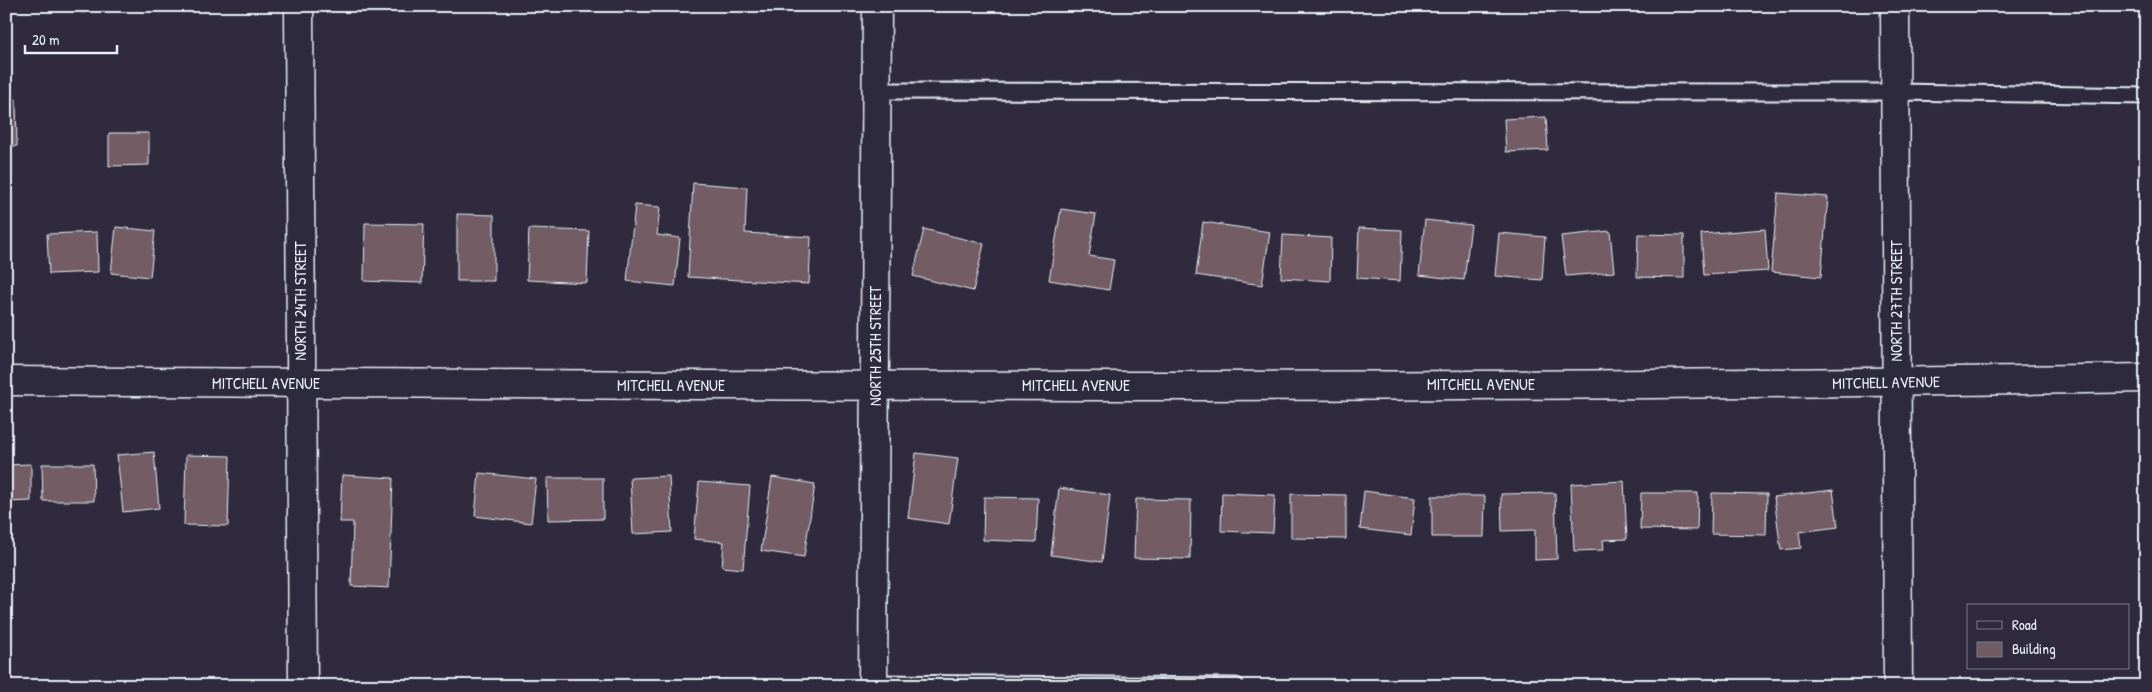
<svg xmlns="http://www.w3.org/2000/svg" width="2152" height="692" viewBox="0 0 2152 692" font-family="'Patrick Hand',sans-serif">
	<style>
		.building { fill: #735b64; stroke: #e8f1f8 }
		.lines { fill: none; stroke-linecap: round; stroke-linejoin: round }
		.lane-casing { stroke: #e8f1f8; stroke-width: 19 }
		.street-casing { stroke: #e8f1f8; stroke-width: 31 }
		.secondary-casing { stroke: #e8f1f8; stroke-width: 31 }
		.lane { stroke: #2f2a3d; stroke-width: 15 }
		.street { stroke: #2f2a3d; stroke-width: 28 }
		.secondary { stroke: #2f2a3d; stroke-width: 28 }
		.labels { text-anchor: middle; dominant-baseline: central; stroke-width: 4; stroke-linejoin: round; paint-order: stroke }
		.street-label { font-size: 16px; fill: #e8f1f8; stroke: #2f2a3d }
	</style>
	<rect width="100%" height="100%" fill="#2f2a3d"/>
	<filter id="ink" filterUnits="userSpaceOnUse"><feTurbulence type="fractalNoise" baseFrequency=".02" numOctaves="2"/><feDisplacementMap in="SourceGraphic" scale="10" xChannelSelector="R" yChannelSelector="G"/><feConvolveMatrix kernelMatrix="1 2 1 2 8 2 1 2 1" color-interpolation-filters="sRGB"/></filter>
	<g filter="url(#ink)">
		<!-- building -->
		<g class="building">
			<path d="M56,6H86L85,13L56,9Z"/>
			<path d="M6,99H16L17,146L6,147Z"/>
			<path d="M1546,117L1548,150L1506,152L1504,119Z"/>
			<path d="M109,133H149V165L109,166Z"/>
			<path d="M693,183L747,187L745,233L811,237L809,284L688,277Z"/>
			<path d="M1778,193L1828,197L1821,277L1771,272Z"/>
			<path d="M635,205L660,207L657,235L680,238L675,286L627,281Z"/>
			<path d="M1061,209L1096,214L1089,256L1114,260L1109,290L1049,280Z"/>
			<path d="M457,214L494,215V281H457Z"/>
			<path d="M1425,220L1471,225L1464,280L1419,275Z"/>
			<path d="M1203,222L1270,232L1262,285L1196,275Z"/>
			<path d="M365,223L424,224L422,283L364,281Z"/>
			<path d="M116,227L155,231L150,277L111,273Z"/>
			<path d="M1359,228L1402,230L1400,281L1357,278Z"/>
			<path d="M529,229L589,231L587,283L527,280Z"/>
			<path d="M924,229L984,244L973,291L913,276Z"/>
			<path d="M1765,229L1768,271L1704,275L1701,234Z"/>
			<path d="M1610,231L1614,272L1566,276L1561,236Z"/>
			<path d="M97,232L98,272L49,274L47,234Z"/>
			<path d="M1499,233L1545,237L1542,280L1495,276Z"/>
			<path d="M1638,234L1684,235V278L1637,277Z"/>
			<path d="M1283,235L1331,238L1330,281L1281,278Z"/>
			<path d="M154,452L159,508L123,512L117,455Z"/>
			<path d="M916,453L958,458L949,524L908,518Z"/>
			<path d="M186,455L230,456L228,526L184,525Z"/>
			<path d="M31,464V501L6,502V465Z"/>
			<path d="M42,464H93L94,501H43Z"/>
			<path d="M479,473L536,479L531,523L475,516Z"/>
			<path d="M342,475L393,478L389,588L351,586L353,522H340Z"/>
			<path d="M669,476L672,532L633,534L630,478Z"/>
			<path d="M772,477L815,484L804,557L761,551Z"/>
			<path d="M547,478H603V519L548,520Z"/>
			<path d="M1624,481L1627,539L1603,540L1604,550L1574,551L1571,484Z"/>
			<path d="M699,482L750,486L743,569L722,567L724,542L694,539Z"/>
			<path d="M1059,488L1110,495L1102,562L1051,555Z"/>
			<path d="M1833,490L1838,527L1799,532L1801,548L1781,550L1774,497Z"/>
			<path d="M1364,491L1415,498L1411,535L1360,529Z"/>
			<path d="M1222,493L1275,495L1273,533L1221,531Z"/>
			<path d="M1555,493L1557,559L1535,560V530L1502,531L1501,494Z"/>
			<path d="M1641,493H1698L1697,530L1640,529Z"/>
			<path d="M1712,493L1767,494L1766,535L1711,534Z"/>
			<path d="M1291,494L1346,495V539L1291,538Z"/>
			<path d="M1432,496H1485L1484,537H1432Z"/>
			<path d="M984,497L1038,498L1036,542L983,540Z"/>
			<path d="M1136,499L1191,500L1190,559L1134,558Z"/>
		</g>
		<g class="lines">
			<defs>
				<g id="lane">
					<path d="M877,91L1895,92L2146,96"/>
					<path d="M873,683L1236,686"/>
				</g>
				<g id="street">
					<path d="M299,6L303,686"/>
					<path d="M1895,6L1898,686"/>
					<path d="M6,381C719,386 1433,390 2146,378"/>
				</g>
				<path id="secondary" d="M873,686L877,6"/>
			</defs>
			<!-- lane casing -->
			<use href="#lane" class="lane-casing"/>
			<!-- street casing -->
			<use href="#street" class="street-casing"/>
			<!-- secondary casing -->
			<use href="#secondary" class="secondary-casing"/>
			<!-- lane -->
			<use href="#lane" class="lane"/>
			<!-- street -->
			<use href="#street" class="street"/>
			<!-- secondary -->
			<use href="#secondary" class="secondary"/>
		</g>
	</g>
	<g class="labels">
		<!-- street labels -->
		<g class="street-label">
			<text transform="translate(300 301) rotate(-90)">NORTH 24TH STREET</text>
			<text transform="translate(1896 301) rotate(-90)">NORTH 27TH STREET</text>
			<text transform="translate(875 346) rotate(-90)">NORTH 25TH STREET</text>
			<text transform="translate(1886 382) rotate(-1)">MITCHELL AVENUE</text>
			<text x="266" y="383">MITCHELL AVENUE</text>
			<text x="1481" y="384">MITCHELL AVENUE</text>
			<text x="671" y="385">MITCHELL AVENUE</text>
			<text x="1076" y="385">MITCHELL AVENUE</text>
		</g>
	</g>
	<!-- margin -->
	<rect width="2152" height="692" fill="none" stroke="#2f2a3d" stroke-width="25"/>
	<rect x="12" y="12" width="2127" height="667" fill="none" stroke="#e8f1f8" stroke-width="2" filter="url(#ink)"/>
	<!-- legend -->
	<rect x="1967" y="604" width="162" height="65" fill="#2f2a3d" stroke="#797a88"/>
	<rect x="1977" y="621" width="25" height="8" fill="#2f2a3d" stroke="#797a88"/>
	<text x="2012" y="630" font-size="15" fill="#e8f1f8">Road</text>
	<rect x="1977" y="642" width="25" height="15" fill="#735b64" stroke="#797a88"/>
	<text x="2012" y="654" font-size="15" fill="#e8f1f8">Building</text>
	<!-- scale -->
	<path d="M25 45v8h92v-8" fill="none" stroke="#e8f1f8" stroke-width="2.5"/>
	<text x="32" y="45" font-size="15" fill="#e8f1f8" stroke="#2f2a3d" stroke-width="4" paint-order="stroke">20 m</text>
</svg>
